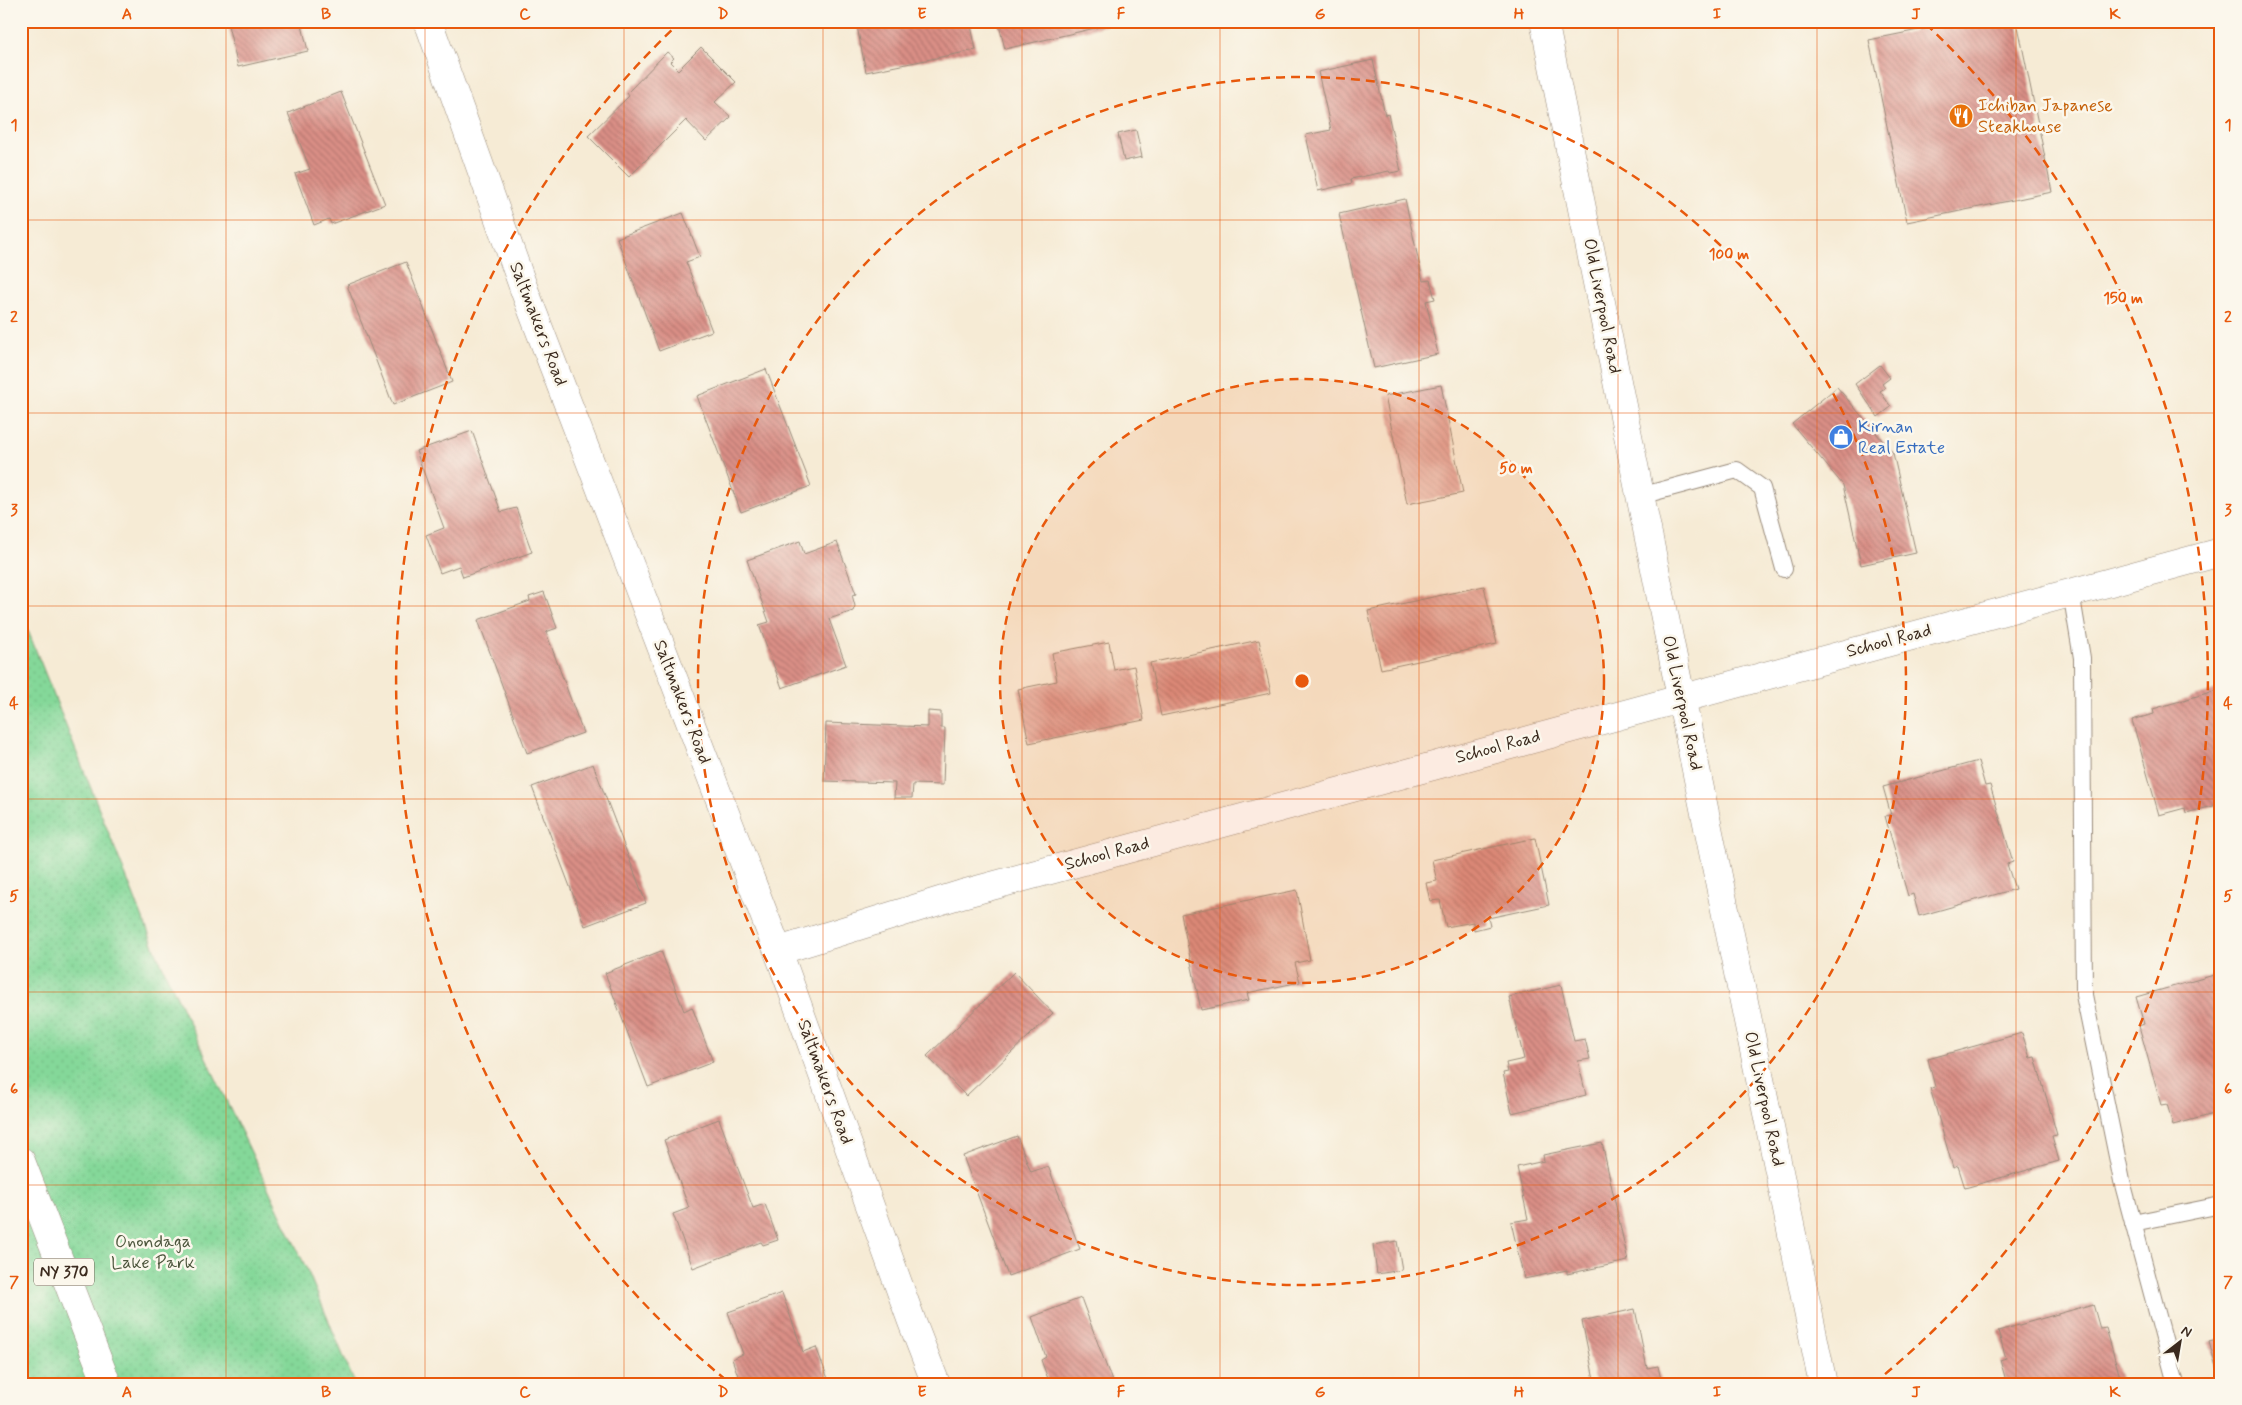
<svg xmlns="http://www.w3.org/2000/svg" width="2242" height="1405" viewBox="0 0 2242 1405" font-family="Mynerve,sans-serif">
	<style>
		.park { fill: url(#park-dots); stroke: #60815c }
		.building { fill: url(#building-back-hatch) }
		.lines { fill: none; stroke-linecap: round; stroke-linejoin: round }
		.service-casing { stroke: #988a7a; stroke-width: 18 }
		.minor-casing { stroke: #988a7a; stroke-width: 29 }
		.secondary-casing { stroke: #988a7a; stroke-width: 29 }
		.primary-casing { stroke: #988a7a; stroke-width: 29 }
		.service { stroke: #fff; stroke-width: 16 }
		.minor { stroke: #fff; stroke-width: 28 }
		.secondary { stroke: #fff; stroke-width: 28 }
		.primary { stroke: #fff; stroke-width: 28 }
		.grid { fill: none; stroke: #e8590c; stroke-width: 1; stroke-opacity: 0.55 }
		.ring { fill: none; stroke: #e8590c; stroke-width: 2.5; stroke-dasharray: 9 6 }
		.labels { text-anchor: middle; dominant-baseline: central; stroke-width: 5; stroke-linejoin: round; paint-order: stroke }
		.shield { fill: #fbf7ec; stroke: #75685c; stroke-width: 1 }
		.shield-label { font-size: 16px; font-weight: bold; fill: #3b2a1e }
		.food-label { font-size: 18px; fill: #c56008; stroke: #fbf7ec; text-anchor: start }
		.street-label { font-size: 18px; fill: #3b2a1e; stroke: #fbf7ec }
		.shop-label { font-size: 18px; fill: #366cbe; stroke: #fbf7ec; text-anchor: start }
		.park-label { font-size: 18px; fill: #4d563d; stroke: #fbf7ec }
		.centre { fill: #e8590c; stroke: #fbf7ec; stroke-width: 2.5 }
		.ring-label { font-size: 15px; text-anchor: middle; font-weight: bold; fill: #e8590c; stroke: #fbf7ec; stroke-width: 5; stroke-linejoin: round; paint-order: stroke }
		.neatline { fill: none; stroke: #e8590c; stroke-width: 2 }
		.grid-label { font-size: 16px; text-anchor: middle; font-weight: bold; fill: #e8590c }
	</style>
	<defs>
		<pattern id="park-dots" width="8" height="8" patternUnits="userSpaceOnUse" patternTransform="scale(1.25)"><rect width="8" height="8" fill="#84d899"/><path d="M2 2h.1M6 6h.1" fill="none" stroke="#73ba83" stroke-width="1.8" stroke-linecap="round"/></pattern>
		<pattern id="building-back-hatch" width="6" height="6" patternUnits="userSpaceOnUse" patternTransform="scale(1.25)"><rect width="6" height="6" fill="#da8f86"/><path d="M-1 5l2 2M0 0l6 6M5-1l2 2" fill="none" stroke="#b2756d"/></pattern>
	</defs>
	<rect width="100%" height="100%" fill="#fbf7ec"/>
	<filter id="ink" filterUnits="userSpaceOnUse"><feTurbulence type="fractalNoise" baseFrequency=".02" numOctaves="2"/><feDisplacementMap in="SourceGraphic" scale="10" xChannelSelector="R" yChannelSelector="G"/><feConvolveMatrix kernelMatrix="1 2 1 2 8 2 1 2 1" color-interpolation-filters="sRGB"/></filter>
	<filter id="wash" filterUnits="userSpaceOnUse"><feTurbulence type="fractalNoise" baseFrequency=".0096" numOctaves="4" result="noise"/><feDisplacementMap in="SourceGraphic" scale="20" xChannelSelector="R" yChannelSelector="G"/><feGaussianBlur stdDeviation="1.12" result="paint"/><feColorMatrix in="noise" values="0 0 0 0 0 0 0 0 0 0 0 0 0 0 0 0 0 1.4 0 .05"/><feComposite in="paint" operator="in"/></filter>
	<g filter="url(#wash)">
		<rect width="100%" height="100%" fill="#f6ebd5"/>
		<!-- park -->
		<g class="park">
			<path d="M2208,21H2221V70Z"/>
			<path d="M21,613L159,959L309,1274L355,1384H21Z"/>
		</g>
		<g id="blocks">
			<!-- building -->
			<g class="building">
				<path d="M227,21H301L308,51L238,67Z"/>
				<path d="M856,21H970L976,50L866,72Z"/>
				<path d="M998,21H1121V22L1005,49Z"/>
				<path d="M1963,21H2017L2052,192L1907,222L1869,40Z"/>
				<path d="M701,47L736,82L715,102L731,117L706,141L686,120L629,177L588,136L629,96L627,93L667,52L674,58L670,62L678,70Z"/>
				<path d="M1373,60L1385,115L1388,114L1401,171L1390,173L1389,171L1351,179L1352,183L1318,191L1306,135L1331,130L1318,72Z"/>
				<path d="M341,92L385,204L331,224L329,219L314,225L295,174L310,169L288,113Z"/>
				<path d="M1136,130L1142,157L1124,161L1118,134Z"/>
				<path d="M1405,199L1423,281L1430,280L1435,299L1426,301L1438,354L1374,368L1339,214Z"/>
				<path d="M683,213L700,257L686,262L712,331L659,351L617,238Z"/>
				<path d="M406,262L452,382L393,405L347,285Z"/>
				<path d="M1880,365L1890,378L1882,384L1885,388L1880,391L1891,407L1878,417L1855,384Z"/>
				<path d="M766,369L811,486L741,512L697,396Z"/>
				<path d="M1441,385L1463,493L1407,504L1385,396Z"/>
				<path d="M1837,387L1893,453L1916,553L1861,565L1843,485L1792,424Z"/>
				<path d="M472,431L501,512L516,508L532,552L463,577L459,566L440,573L426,535L444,528L416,451Z"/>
				<path d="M800,541L804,554L837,542L856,594L852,595L855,606L853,611L829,619L846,665L782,688L759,625L769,622L747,560Z"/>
				<path d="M1484,586L1497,644L1381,669L1368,611Z"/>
				<path d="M544,592L557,628L546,632L583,733L527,753L478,620L530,601L529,597Z"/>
				<path d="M1259,640L1271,693L1161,716L1150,663Z"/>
				<path d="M1109,642L1114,670L1134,666L1144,720L1029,743L1018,689L1057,681L1052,653Z"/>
				<path d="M2221,689V804L2186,813L2185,808L2159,815L2132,720L2154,714L2153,709Z"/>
				<path d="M928,711L941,712V728H945L943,785L913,784L912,798H894L895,783L824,781L826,723L928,727Z"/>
				<path d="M1978,761L1985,786L1990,785L2013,862L2007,864L2015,889L1919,916L1913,894L1908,896L1885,816L1891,815L1883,787Z"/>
				<path d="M593,764L646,903L585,926L532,787Z"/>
				<path d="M1535,838L1549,905L1488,918L1490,926L1474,930L1473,922L1446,927L1440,900L1430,901L1426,883L1437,881L1432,860Z"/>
				<path d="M1297,890L1310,960L1295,963L1300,982L1247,993L1249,1000L1201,1010L1181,914Z"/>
				<path d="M661,951L684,1011L692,1007L713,1062L648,1087L605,973Z"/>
				<path d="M1014,972L1053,1013L966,1096L927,1056Z"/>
				<path d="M2221,973V1112L2173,1125L2167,1104L2161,1105L2139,1026L2144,1024L2136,997Z"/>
				<path d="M1561,985L1574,1041L1585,1039L1590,1059L1578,1061L1586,1095L1512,1113L1503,1073L1508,1072L1506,1063L1524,1059L1509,997Z"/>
				<path d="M2022,1033L2030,1058L2035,1057L2057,1135L2052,1136L2059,1161L1965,1188L1958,1166L1953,1168L1930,1088L1935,1087L1928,1059Z"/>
				<path d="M719,1119L753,1208L765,1204L778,1240L763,1245L761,1242L693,1268L673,1214L689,1208L664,1140Z"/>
				<path d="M1017,1136L1031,1172L1048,1166L1080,1249L1008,1276L963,1156Z"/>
				<path d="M1602,1143L1628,1261L1567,1274V1270L1524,1279L1511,1222L1528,1219L1517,1167L1544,1161L1543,1155Z"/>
				<path d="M1397,1241L1402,1270L1377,1274L1373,1245Z"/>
				<path d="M782,1293L803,1352L816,1347L830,1384H741L732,1359L743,1354L728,1312Z"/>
				<path d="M1081,1298L1113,1384H1050L1041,1360L1046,1357L1032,1317Z"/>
				<path d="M2093,1304L2100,1329L2106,1328L2122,1384H2007L2000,1360L2006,1358L1998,1331Z"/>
				<path d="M1635,1309L1647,1368L1658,1366L1661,1380L1655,1381V1384H1595L1582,1321Z"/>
				<path d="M2221,1339V1381H2220L2209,1342Z"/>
			</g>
		</g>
	</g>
	<g filter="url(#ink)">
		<use href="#blocks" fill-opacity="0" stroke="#988a7a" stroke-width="1"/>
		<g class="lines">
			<defs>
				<g id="service">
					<path d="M1640,496L1737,470L1762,488L1784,569"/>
					<path d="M2071,592L2082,658L2084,995L2122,1181L2176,1384"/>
					<path d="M2133,1223L2221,1205"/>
				</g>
				<g id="minor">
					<path d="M428,21L525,292L778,951L912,1322L936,1384"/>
					<path d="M778,951L962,894L2221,552"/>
				</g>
				<path id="secondary" d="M1544,21L1681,697L1823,1384"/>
				<path id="primary" d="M21,1161L107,1384"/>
			</defs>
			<!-- service casing -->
			<use href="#service" class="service-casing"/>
			<!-- minor casing -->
			<use href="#minor" class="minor-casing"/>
			<!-- secondary casing -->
			<use href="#secondary" class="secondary-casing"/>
			<!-- primary casing -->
			<use href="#primary" class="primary-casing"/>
			<!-- service -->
			<use href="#service" class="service"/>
			<!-- minor -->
			<use href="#minor" class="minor"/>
			<!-- secondary -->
			<use href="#secondary" class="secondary"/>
			<!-- primary -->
			<use href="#primary" class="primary"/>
		</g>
	</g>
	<!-- grid -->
	<path class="grid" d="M226,21V1384M425,21V1384M624,21V1384M823,21V1384M1022,21V1384M1220,21V1384M1419,21V1384M1618,21V1384M1817,21V1384M2016,21V1384M21,220H2221M21,413H2221M21,606H2221M21,799H2221M21,992H2221M21,1185H2221"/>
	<!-- distance rings -->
	<circle cx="1302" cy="681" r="302" fill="#e8590c" fill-opacity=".12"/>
	<g class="ring">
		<circle cx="1302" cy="681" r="302"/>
		<circle cx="1302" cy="681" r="604"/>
		<path d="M726 1380A906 906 0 0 1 678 24M1926 24A906 906 0 0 1 1878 1380"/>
	</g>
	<!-- icons -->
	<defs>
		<symbol id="restaurant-disc" viewBox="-11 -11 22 22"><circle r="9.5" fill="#e8710a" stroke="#fbf7ec"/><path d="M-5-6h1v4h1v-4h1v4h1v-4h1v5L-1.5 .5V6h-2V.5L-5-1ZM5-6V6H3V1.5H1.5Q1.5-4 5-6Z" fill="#fff"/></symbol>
		<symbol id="shop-disc" viewBox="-11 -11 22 22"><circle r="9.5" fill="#3f7fe0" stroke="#fbf7ec"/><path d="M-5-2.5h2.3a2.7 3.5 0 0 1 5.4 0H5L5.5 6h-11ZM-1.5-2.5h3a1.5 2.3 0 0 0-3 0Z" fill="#fff"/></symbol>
	</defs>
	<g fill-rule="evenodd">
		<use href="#restaurant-disc" x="1947" y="102" width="28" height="28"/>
		<use href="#shop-disc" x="1827" y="423" width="28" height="28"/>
	</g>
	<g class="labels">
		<!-- shield labels -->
		<rect class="shield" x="34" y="1258.5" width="60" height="27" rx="4"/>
		<g class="shield-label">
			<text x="64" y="1272">NY 370</text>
		</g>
		<!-- food labels -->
		<g class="food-label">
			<text x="1978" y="106">Ichiban Japanese<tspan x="1978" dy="21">Steakhouse</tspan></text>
		</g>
		<!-- street labels -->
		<g class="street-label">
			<text transform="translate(1602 306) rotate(79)">Old Liverpool Road</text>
			<text transform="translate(538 324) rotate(69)">Saltmakers Road</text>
			<text transform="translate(1889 641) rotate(-15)">School Road</text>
			<text transform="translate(682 702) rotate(69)">Saltmakers Road</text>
			<text transform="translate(1682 703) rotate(78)">Old Liverpool Road</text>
			<text transform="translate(1498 747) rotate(-15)">School Road</text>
			<text transform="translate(1107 854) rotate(-15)">School Road</text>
			<text transform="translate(825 1082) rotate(70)">Saltmakers Road</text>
			<text transform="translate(1764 1099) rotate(78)">Old Liverpool Road</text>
		</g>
		<!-- shop labels -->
		<g class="shop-label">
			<text x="1858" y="427">Kirnan<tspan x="1858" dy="21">Real Estate</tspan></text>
		</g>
		<!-- park labels -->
		<g class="park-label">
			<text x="153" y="1242">Onondaga<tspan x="153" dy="21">Lake Park</tspan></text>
		</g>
	</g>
	<circle cx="1302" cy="681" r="8" class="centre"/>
	<g class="ring-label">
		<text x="1729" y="259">100 m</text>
		<text x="2123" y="303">150 m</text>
		<text x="1516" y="473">50 m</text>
	</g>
	<!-- margin -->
	<rect width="2242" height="1405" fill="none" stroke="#fbf7ec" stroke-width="55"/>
	<!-- north arrow -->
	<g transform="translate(2180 1342) rotate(31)" stroke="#fbf7ec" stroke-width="4" paint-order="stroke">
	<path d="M0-4L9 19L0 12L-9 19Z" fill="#3b2a1e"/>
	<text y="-8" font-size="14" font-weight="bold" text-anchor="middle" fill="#3b2a1e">N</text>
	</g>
	<rect x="28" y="28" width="2186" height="1350" class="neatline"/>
	<g class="grid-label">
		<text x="127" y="19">A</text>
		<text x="326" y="19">B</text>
		<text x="525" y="19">C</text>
		<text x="723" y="19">D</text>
		<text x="922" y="19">E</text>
		<text x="1121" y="19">F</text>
		<text x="1320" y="19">G</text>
		<text x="1519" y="19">H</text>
		<text x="1717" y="19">I</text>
		<text x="1916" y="19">J</text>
		<text x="2115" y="19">K</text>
		<text x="14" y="130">1</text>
		<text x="2228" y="130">1</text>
		<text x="14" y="322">2</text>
		<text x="2228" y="322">2</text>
		<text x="14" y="515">3</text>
		<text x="2228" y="515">3</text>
		<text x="14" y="708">4</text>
		<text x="2228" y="708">4</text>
		<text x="14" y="901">5</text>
		<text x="2228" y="901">5</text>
		<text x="14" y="1094">6</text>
		<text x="2228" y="1094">6</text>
		<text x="14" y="1287">7</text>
		<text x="2228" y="1287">7</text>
		<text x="127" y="1397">A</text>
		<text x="326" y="1397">B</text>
		<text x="525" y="1397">C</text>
		<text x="723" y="1397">D</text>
		<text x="922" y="1397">E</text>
		<text x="1121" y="1397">F</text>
		<text x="1320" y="1397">G</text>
		<text x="1519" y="1397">H</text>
		<text x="1717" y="1397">I</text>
		<text x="1916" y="1397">J</text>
		<text x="2115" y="1397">K</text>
	</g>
</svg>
